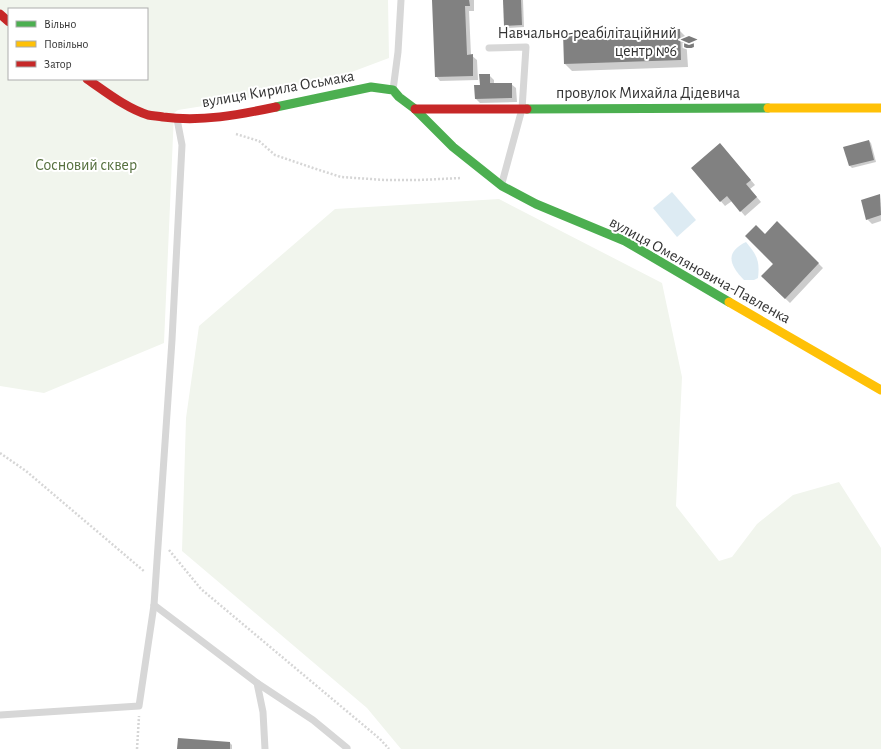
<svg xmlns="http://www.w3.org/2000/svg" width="881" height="749" viewBox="0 0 881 749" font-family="'Alegreya Sans',sans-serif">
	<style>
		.green { fill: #f1f5ed; fill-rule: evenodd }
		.water { fill: #ddebf3 }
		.shadow { fill: #0003 }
		.building { fill: #818181 }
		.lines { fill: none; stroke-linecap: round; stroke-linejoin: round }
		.path { stroke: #d6d6d6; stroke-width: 2.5; stroke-dasharray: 2 2; stroke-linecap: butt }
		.lane { stroke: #d7d7d7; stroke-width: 7 }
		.fast { stroke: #4caf50; stroke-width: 9 }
		.slow { stroke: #ffc107; stroke-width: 9 }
		.jam { stroke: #c62828; stroke-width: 9 }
		.labels { text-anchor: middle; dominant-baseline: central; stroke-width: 4; stroke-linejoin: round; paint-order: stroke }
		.poi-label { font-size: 16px; fill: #333; stroke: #fff; text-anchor: end }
		.street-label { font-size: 16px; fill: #333; stroke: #fff }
		.park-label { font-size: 16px; fill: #56703f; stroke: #fff }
	</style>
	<rect width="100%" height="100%" fill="#fff"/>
	<!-- green -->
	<g class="green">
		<path d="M0,0H388L389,58L349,73L235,101L178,110L174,113L164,343L44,393L0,386ZM9,9H147V79H9Z"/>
		<path d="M499,199L662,283L682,377L676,506L719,561L732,557L757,524L793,495L839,482L881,548V749H401L367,708L182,551L186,418L199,326L335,209Z"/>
	</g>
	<!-- water -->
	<g class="water">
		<path d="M672,192L696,220L677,237L653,208Z"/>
		<path d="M746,242C757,255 760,261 758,278L754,280H744C729,265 725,252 746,242Z"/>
	</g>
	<!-- shadow -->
	<g class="shadow">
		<path d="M433,0H474V11H469L471,55L477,60L478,80L440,81L436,76Z"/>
		<path d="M504,0H523L524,27L507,28L505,26Z"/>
		<path d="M679,30L686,37L688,67L572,71L565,64Z"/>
		<path d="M489,75L494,80V84H511L516,88L517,102L480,103L476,99L481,86Z"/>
		<path d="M869,141L871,143L876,162L852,168L850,166L845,147Z"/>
		<path d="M720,144L755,185L750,189L761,202L745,216L732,201L725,206L692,168Z"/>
		<path d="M880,195L881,221L872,224L867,219Z"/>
		<path d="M777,222L823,268L790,303L762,276L774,264L765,235Z"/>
		<path d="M230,743L232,745V749H178Z"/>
	</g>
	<!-- building -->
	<g class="building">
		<path d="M432,0H469L470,6H465L467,55L473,54V76L435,77Z"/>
		<path d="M503,0H521L522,25L504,26Z"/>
		<path d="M680,29L681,60L564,64L563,33Z"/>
		<path d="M479,74H490V83H512V98L475,99L474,85H480Z"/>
		<path d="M869,140L874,160L849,166L843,147Z"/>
		<path d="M720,143L751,180L746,184L757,197L740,212L727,196L720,202L691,168Z"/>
		<path d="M880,194L881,215L866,220L861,200Z"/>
		<path d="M777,221L819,263L785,299L761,276L773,264L745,236L756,225L765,234Z"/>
		<path d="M178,738L230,742V749H177Z"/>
	</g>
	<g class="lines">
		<!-- path -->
		<g class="path">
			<path d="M236,134L259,141L275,155L313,168L341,177L385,180H419L461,178"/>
			<path d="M0,453L26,471L145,572"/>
			<path d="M169,550L201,589L380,739L389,749"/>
			<path d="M137,749L139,716"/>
		</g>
		<!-- lane -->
		<g class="lane">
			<path d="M489,48L526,47L522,109L502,183"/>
			<path d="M393,90L398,52L401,0"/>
			<path d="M154,605L257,683L313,720L347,748"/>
			<path d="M257,683L263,712L265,749"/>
			<path d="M0,715L139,706L154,605L172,340L182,145L177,119"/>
		</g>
		<!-- fast -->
		<g class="fast">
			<path d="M276,107L371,87L393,90L399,97L415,109L453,147L502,186L536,204L625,241L729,302"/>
			<path d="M527,109L768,108"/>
		</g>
		<!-- slow -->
		<g class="slow">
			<path d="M768,108H881"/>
			<path d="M729,302L881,390"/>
		</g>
		<!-- jam -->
		<g class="jam">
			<path d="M0,14L9,22"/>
			<path d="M87,79C106,92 126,108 148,115C153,116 158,116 163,117C202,122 238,115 276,107"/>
			<path d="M415,109H527"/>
		</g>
	</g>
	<!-- icons -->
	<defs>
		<symbol id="school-bare" viewBox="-9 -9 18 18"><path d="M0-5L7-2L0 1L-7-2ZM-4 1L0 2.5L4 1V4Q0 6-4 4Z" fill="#7a7a7a" stroke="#fff" stroke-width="2.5" paint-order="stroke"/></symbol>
	</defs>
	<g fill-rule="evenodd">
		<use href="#school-bare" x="678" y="31" width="22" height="22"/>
	</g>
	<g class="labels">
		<!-- poi labels -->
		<g class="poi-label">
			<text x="677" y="33">Навчально-реабілітаційний<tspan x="677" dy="18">центр №6</tspan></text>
		</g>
		<!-- street labels -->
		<g class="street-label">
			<text transform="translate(278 89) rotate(-10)">вулиця Кирила Осьмака</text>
			<text x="648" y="93">провулок Михайла Дідевича</text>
			<text transform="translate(700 270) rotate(29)">вулиця Омеляновича-Павленка</text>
		</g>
		<!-- park labels -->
		<g class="park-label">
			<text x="86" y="165">Сосновий сквер</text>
		</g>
	</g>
	<!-- legend -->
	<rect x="8" y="8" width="140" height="72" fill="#ffffff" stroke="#adadad"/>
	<rect x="16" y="21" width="20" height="6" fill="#4caf50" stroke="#adadad"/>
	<text x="44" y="28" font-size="12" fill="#333333">Вільно</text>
	<rect x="16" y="41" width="20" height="6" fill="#ffc107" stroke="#adadad"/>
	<text x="44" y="48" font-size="12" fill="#333333">Повільно</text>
	<rect x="16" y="61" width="20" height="6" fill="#c62828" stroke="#adadad"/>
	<text x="44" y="68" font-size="12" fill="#333333">Затор</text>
</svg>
